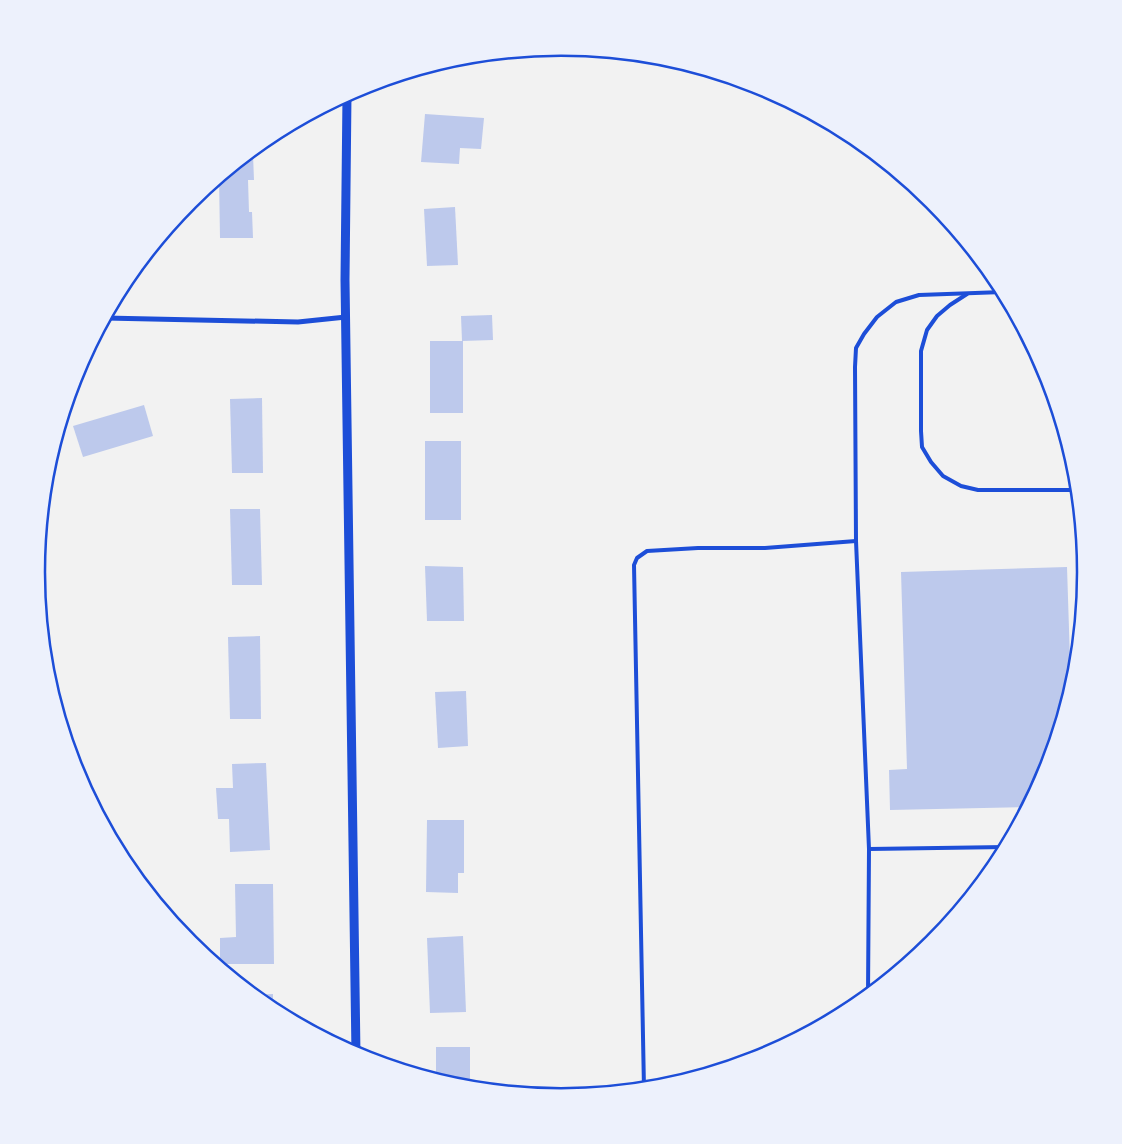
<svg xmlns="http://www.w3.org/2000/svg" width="1122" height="1144" viewBox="0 0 1122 1144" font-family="Figtree,sans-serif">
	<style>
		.building { fill: #bdc9ec }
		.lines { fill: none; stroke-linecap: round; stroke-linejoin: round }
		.service { stroke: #1d4ed8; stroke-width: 4 }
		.minor { stroke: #1d4ed8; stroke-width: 5 }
		.tertiary { stroke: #1d4ed8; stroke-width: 9 }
		.rim { fill: none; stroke: #1d4ed8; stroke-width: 2.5 }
	</style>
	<rect width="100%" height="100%" fill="#f2f2f2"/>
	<!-- building -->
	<g class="building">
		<path d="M425,114L484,118L481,149L460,148L459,164L421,162Z"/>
		<path d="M246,155H253L254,180H248L249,212H252L253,238H220L219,177Z"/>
		<path d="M455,207L458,265L427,266L424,209Z"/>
		<path d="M492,315L493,340L462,341L461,316Z"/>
		<rect x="430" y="341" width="33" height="72"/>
		<path d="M262,398L263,473H232L230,399Z"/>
		<path d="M144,405L153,436L83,457L73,426Z"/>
		<rect x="425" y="441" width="36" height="79"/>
		<path d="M230,509H260L262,585H232Z"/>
		<path d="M425,566L463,567L464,621H427Z"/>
		<path d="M1067,567L1071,691L1046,773L1028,807L890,810L889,770L907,769L901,572Z"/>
		<path d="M260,636L261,719H230L228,637Z"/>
		<path d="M466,691L468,746L438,748L435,692Z"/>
		<path d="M266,763L270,850L230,852L229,819H218L216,788H233L232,764Z"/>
		<path d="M427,820H464V873H458V893L426,892Z"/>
		<path d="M235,884H273L274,964H220V938L236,937Z"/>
		<path d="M463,936L466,1012L430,1013L427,938Z"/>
		<path d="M273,994V1010L253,995Z"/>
		<path d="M436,1047H470V1088L458,1087L436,1080Z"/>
	</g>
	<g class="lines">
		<!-- service -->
		<g class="service">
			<path d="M967,294L950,305L937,316L927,330L921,351V431L922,447L931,462L943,476L961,486L978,490H1078"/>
			<path d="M869,849L1006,847"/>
			<path d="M868,995L869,849L856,541L855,367L856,348L864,334L877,317L896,302L919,295L1003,292"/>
			<path d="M644,1089L634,565L637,558L647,551L698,548H765L856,541"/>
		</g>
		<!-- minor -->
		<path class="minor" d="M105,318L298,322L346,317"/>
		<!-- tertiary -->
		<path class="tertiary" d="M347,95L345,280L356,1055"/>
	</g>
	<!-- crop -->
	<path d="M0 0H1122V1144H0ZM45 572a516 516 0 1 1 1032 0a516 516 0 1 1-1032 0Z" fill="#edf1fc" fill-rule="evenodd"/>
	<path class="rim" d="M45 572a516 516 0 1 1 1032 0a516 516 0 1 1-1032 0Z"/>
</svg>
